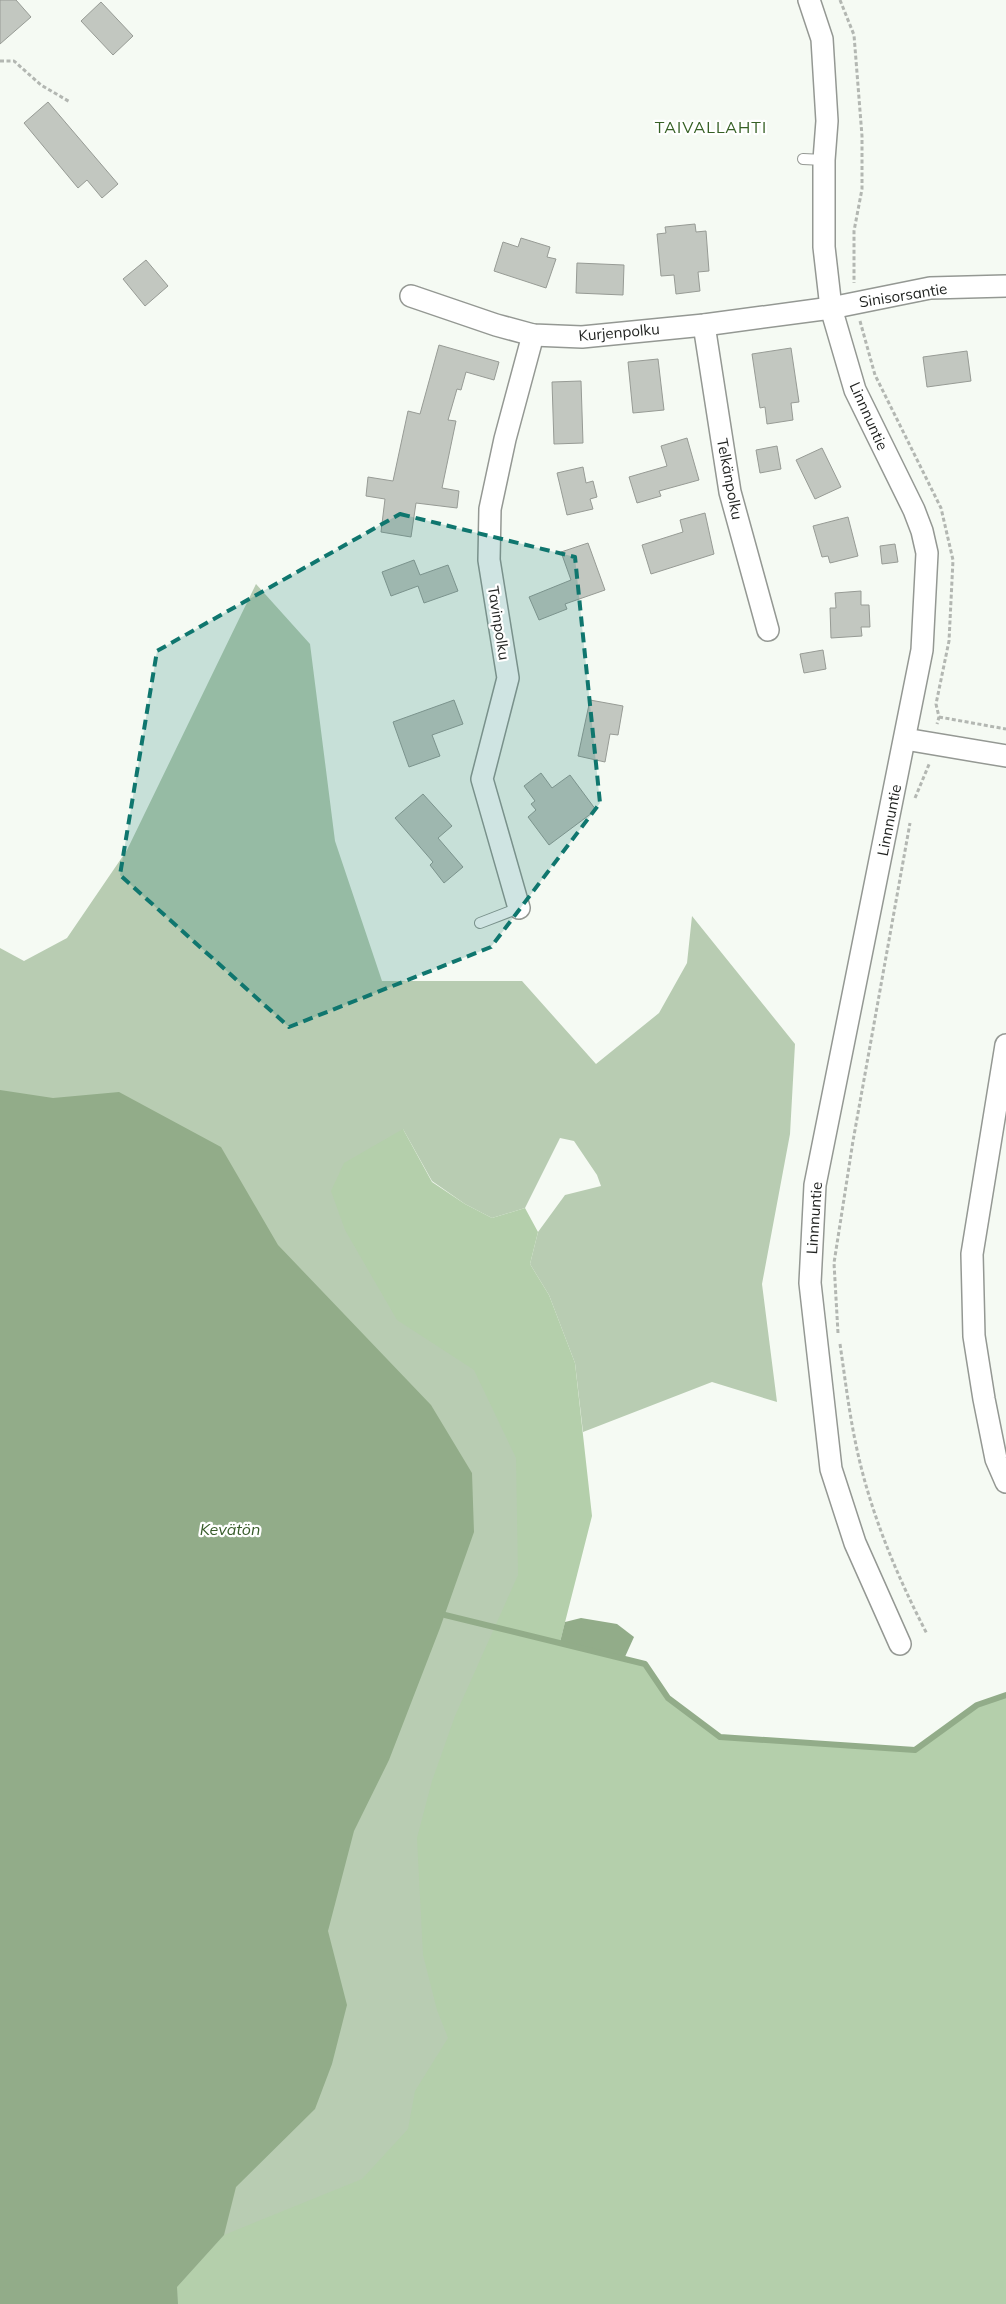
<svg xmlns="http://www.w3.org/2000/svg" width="1006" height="2304" viewBox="0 0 1006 2304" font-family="Mulish,sans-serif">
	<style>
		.green { fill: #b8ccb2 }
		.forest { fill: #b4cfab }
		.water { fill: #92ac89 }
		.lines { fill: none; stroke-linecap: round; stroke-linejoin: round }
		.stream { stroke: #92ac89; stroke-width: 6 }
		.building { fill: #c2c7c0; stroke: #979b95 }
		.service-casing { stroke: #949893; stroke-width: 12 }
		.minor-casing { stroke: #949893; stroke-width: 24 }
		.path { stroke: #b3b7b2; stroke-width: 3; stroke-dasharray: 4 2.5; stroke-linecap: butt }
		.service { stroke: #fff; stroke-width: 10 }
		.minor { stroke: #fff; stroke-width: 21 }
		.marked { fill: #0f766e; fill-opacity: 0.2; stroke: #0f766e; stroke-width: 4; stroke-dasharray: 10 6; stroke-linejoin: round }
		.labels { text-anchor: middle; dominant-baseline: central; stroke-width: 4.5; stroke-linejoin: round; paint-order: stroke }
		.street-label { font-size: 15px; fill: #222422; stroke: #fff }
		.neighbourhood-label { font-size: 16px; letter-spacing: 1px; fill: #366025; stroke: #fff }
		.water-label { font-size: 16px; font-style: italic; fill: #385c2a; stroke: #fff }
	</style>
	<rect width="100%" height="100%" fill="#f5faf3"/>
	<!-- green -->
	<path class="green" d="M256,584L310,644L335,841L382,981H522L596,1064L659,1013L687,963L692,916L795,1044L790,1134L762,1284L777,1402L712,1382L583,1432L575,1363L549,1295L530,1264L538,1232L565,1195L601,1186L597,1175L574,1141L560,1138L525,1208L492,1218L465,1204L432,1181L403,1129L459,1348L519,1418L528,1567L501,1649L798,1895L196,2304H0V948L24,961L67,938L127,850Z"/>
	<!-- forest -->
	<path class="forest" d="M403,1129L432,1182L465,1204L492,1218L525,1208L538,1232L530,1264L549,1295L575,1363L592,1516L560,1642L645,1664L668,1698L720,1737L915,1750L977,1705L1006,1695V2304H178L177,2287L224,2235L362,2179L408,2129L415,2091L448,2038L437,2010L423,1955L417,1838L432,1781L455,1716L518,1575L516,1458L474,1370L397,1320L345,1230L331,1191L344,1163Z"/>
	<!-- water -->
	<g class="water">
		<path d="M0,1090L53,1098L119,1092L221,1147L278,1245L431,1405L472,1473L474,1532L440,1628L389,1760L354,1831L328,1931L347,2005L332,2064L315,2109L236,2187L224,2235L177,2287L178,2304H0Z"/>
		<path d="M581,1618L617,1624L634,1637L624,1659L560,1642L565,1622Z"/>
	</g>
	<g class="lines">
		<!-- stream -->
		<path class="stream" d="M445,1615L645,1664L668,1698L720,1737L915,1750L977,1705L1006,1695"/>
	</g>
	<!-- building -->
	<g class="building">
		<path d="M0,0H16L31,17L0,44Z"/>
		<path d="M101,2L133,36L113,55L81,21Z"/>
		<path d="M48,102L118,184L102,198L87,180L78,188L24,123Z"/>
		<path d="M695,224L696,232L706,231L709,271L698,272L700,291L676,294L674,275L661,276L657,234L666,233L665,227Z"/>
		<path d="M521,238L550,247L547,257L556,259L546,288L494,271L503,242L518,247Z"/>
		<path d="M146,260L168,286L145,306L123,279Z"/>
		<path d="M577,263L624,265L623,295L576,293Z"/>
		<path d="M439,345L499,362L494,380L466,372L461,390L457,389L448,420L456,421L442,488L459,491L457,508L416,503L411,537L381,532L385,499L366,496L368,477L393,481L408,411L420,414Z"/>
		<path d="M791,348L799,402L791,403L793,420L767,424L765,407L760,408L752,354Z"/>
		<path d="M967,351L971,381L927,387L923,357Z"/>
		<path d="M658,359L664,410L633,413L628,362Z"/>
		<path d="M581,381L583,443L554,444L552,382Z"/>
		<path d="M687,438L699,480L659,491L661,496L637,503L629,477L667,466L661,446Z"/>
		<path d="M777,446L781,469L760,473L756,450Z"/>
		<path d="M822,448L841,487L815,499L796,460Z"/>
		<path d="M583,467L586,483L593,481L597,497L590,499L593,509L567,515L557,473Z"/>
		<path d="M705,513L714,554L651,574L642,545L683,532L680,520Z"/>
		<path d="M848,517L858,556L830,563L828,556L822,557L813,526Z"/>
		<path d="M588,543L605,590L565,604L567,609L539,620L529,597L571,580L561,552Z"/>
		<path d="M895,544L898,562L882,564L880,546Z"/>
		<path d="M414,560L420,575L448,565L458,591L424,603L418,586L391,596L382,572Z"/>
		<path d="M861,591V605H869L870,627H861L862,636L831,638L830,608H836L835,593Z"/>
		<path d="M823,650L826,669L804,673L800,654Z"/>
		<path d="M454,700L463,724L432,735L440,756L409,767L393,722Z"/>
		<path d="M590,700L623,706L618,735L610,734L605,762L578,756Z"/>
		<path d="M541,773L552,788L570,775L596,810L549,845L528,817L536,810L531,804L535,801L524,786Z"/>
		<path d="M423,794L452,826L438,838L463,867L444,883L430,865L433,862L395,818Z"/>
	</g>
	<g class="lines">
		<defs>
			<g id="service">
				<path d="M803,159L824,160"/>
				<path d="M480,923L519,908"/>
			</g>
			<g id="minor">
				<path d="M809,0L822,39L827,121L824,160V247L831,308L855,390L914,510L922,531L927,553L922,650L815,1185L810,1283L831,1469L855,1543L900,1644"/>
				<path d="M411,296L496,325L533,335L582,337L704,325L831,308L930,288L1006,286"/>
				<path d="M704,325L730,492L768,630"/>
				<path d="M905,739L1006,756"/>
				<path d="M519,908L482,779L508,678L489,560L490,509L505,439L533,335"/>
				<path d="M1006,1045L972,1254L974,1336L984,1399L996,1459L1006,1482"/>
			</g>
		</defs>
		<!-- service casing -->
		<use href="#service" class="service-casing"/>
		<!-- minor casing -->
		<use href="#minor" class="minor-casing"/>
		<!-- path -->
		<g class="path">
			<path d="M840,0L854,35L862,136V189L854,231V283"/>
			<path d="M0,61H14L41,85L70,102"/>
			<path d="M860,321L875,375L941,508L953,560L949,641L936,704L939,717L937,724"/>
			<path d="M939,717L1006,729"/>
			<path d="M915,798L930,762"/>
			<path d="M838,1333L834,1263L853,1141L910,823"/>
			<path d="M840,1344C845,1378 849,1412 856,1445C870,1512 896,1574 927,1634"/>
		</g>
		<!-- service -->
		<use href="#service" class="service"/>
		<!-- minor -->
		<use href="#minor" class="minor"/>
	</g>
	<!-- marked area -->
	<path class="marked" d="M400,514L575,557L600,803L491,947L289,1027L120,875L157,651Z"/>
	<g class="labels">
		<!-- street labels -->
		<g class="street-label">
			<text transform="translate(903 295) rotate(-9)">Sinisorsantie</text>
			<text transform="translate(619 332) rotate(-5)">Kurjenpolku</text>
			<text transform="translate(869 416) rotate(66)">Linnnuntie</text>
			<text transform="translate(730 479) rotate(79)">Telkänpolku</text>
			<text transform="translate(499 623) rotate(81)">Tavinpolku</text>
			<text transform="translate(889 820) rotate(-79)">Linnnuntie</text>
			<text transform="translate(814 1218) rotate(-86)">Linnnuntie</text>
		</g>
		<!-- neighbourhood labels -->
		<g class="neighbourhood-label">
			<text x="711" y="127">TAIVALLAHTI</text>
		</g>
		<!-- water labels -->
		<g class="water-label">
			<text x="230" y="1529">Kevätön</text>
		</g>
	</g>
</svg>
